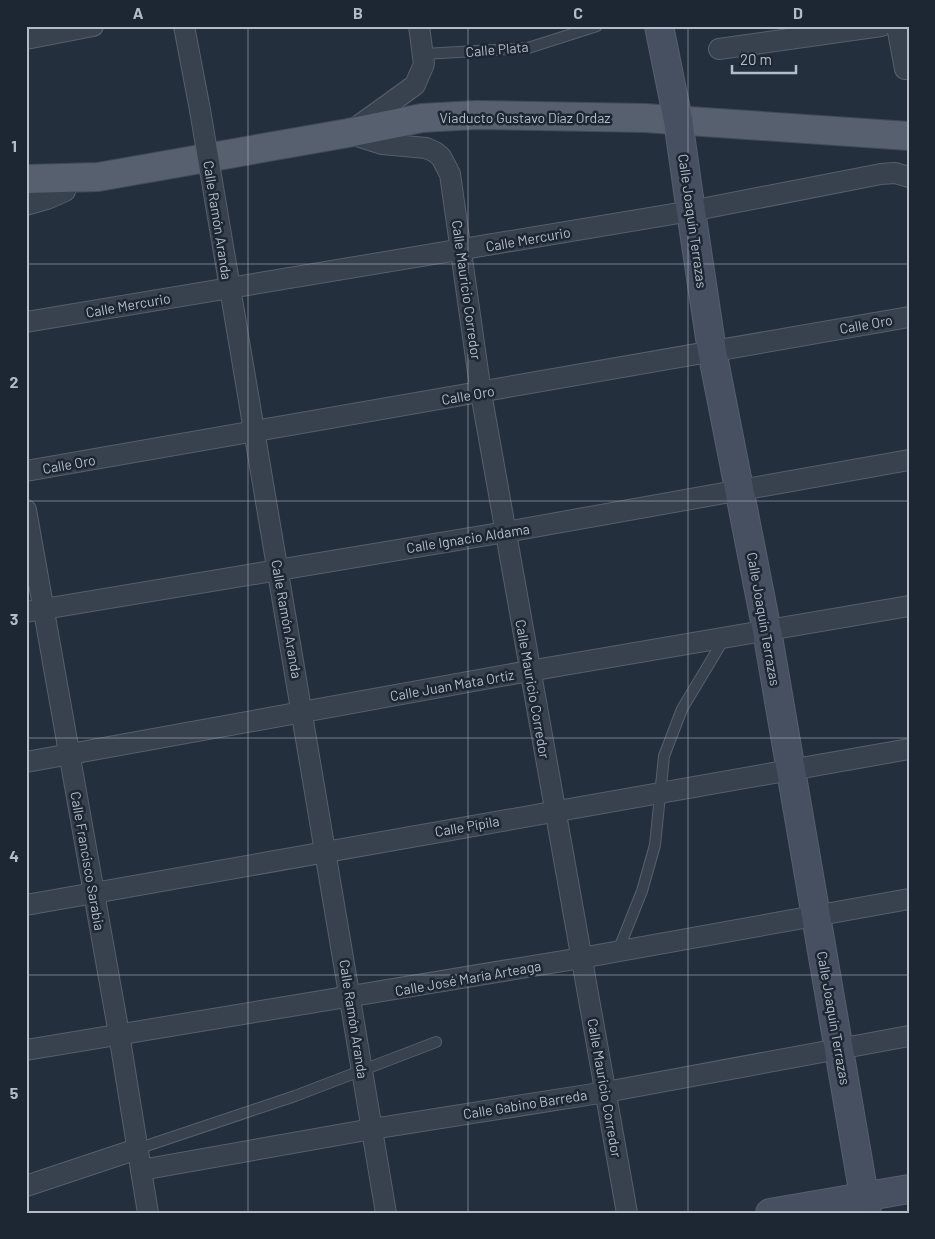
<svg xmlns="http://www.w3.org/2000/svg" width="935" height="1239" viewBox="0 0 935 1239" font-family="Barlow,sans-serif">
	<style>
		.lines { fill: none; stroke-linecap: round; stroke-linejoin: round }
		.lane-casing { stroke: #565f6c; stroke-width: 12 }
		.street-casing { stroke: #565f6c; stroke-width: 22 }
		.secondary-casing { stroke: #565f6c; stroke-width: 30 }
		.primary-casing { stroke: #414a57; stroke-width: 30 }
		.lane { stroke: #38414e; stroke-width: 10 }
		.street { stroke: #38414e; stroke-width: 20 }
		.secondary { stroke: #465061; stroke-width: 28 }
		.primary { stroke: #56606e; stroke-width: 28 }
		.street-bridge-casing { stroke: #565f6c; stroke-width: 22; stroke-linecap: butt }
		.secondary-bridge-casing { stroke: #565f6c; stroke-width: 30; stroke-linecap: butt }
		.street-bridge { stroke: #38414e; stroke-width: 20 }
		.secondary-bridge { stroke: #465061; stroke-width: 28 }
		.grid { fill: none; stroke: #b4bcc9; stroke-width: 1; stroke-opacity: 0.55 }
		.labels { text-anchor: middle; dominant-baseline: central; stroke-width: 5; stroke-linejoin: round; paint-order: stroke }
		.street-label { font-size: 14px; fill: #b4bcc9; stroke: #1d2633 }
		.neatline { fill: none; stroke: #b4bcc9; stroke-width: 2 }
		.grid-label { font-size: 16px; text-anchor: middle; font-weight: bold; fill: #b4bcc9 }
	</style>
	<rect width="100%" height="100%" fill="#242f3e"/>
	<g class="lines">
		<defs>
			<g id="lane">
				<path d="M424,54L528,48L597,26"/>
				<path d="M618,951L642,891L655,845L664,756L682,709L724,639"/>
				<path d="M137,1149L295,1096L436,1042"/>
			</g>
			<g id="street">
				<path d="M184,26L200,110"/>
				<path d="M897,26L905,69"/>
				<path d="M26,39L93,26"/>
				<path d="M719,49L881,26"/>
				<path d="M354,129L415,85L424,64L419,26"/>
				<path d="M351,134L382,144L426,148L435,152L441,157L450,174L481,393L627,1213"/>
				<path d="M26,205L47,199L65,191L68,178"/>
				<path d="M217,211L386,1213"/>
				<path d="M26,322L691,211L881,174L895,173L909,177"/>
				<path d="M26,471L909,317"/>
				<path d="M26,510L119,1034L148,1213"/>
				<path d="M26,612L506,532L909,460"/>
				<path d="M26,762L529,671L909,606"/>
				<path d="M26,905L909,749"/>
				<path d="M26,1050L581,958L909,899"/>
				<path d="M141,1170L372,1129L606,1092L909,1036"/>
				<path d="M26,1186L137,1149"/>
			</g>
			<g id="secondary">
				<path d="M689,198L712,351L767,631L867,1213"/>
				<path d="M770,1213L909,1189"/>
			</g>
			<path id="primary" d="M26,179L98,177L348,133L422,118L476,115L645,118L909,136"/>
		</defs>
		<!-- lane casing -->
		<use href="#lane" class="lane-casing"/>
		<!-- street casing -->
		<use href="#street" class="street-casing"/>
		<!-- secondary casing -->
		<use href="#secondary" class="secondary-casing"/>
		<!-- primary casing -->
		<use href="#primary" class="primary-casing"/>
		<!-- lane -->
		<use href="#lane" class="lane"/>
		<!-- street -->
		<use href="#street" class="street"/>
		<!-- secondary -->
		<use href="#secondary" class="secondary"/>
		<!-- primary -->
		<use href="#primary" class="primary"/>
		<defs>
			<path id="street-bridge" d="M200,110L217,211"/>
			<path id="secondary-bridge" d="M659,26L678,120L689,198"/>
		</defs>
		<!-- street-bridge casing -->
		<use href="#street-bridge" class="street-bridge-casing"/>
		<!-- secondary-bridge casing -->
		<use href="#secondary-bridge" class="secondary-bridge-casing"/>
		<!-- street-bridge -->
		<use href="#street-bridge" class="street-bridge"/>
		<!-- secondary-bridge -->
		<use href="#secondary-bridge" class="secondary-bridge"/>
	</g>
	<!-- grid -->
	<path class="grid" d="M248,26V1213M468,26V1213M688,26V1213M26,264H909M26,501H909M26,738H909M26,975H909"/>
	<g class="labels">
		<!-- street labels -->
		<g class="street-label">
			<text transform="translate(497 49) rotate(-5)">Calle Plata</text>
			<text x="525" y="117">Viaducto Gustavo Díaz Ordaz</text>
			<text transform="translate(218 220) rotate(81)">Calle Ramón Aranda</text>
			<text transform="translate(693 221) rotate(82)">Calle Joaquín Terrazas</text>
			<text transform="translate(528 239) rotate(-10)">Calle Mercurio</text>
			<text transform="translate(467 290) rotate(82)">Calle Mauricio Corredor</text>
			<text transform="translate(128 305) rotate(-10)">Calle Mercurio</text>
			<text transform="translate(866 324) rotate(-10)">Calle Oro</text>
			<text transform="translate(468 395) rotate(-10)">Calle Oro</text>
			<text transform="translate(69 464) rotate(-10)">Calle Oro</text>
			<text transform="translate(468 538) rotate(-9)">Calle Ignacio Aldama</text>
			<text transform="translate(287 619) rotate(80)">Calle Ramón Aranda</text>
			<text transform="translate(764 619) rotate(80)">Calle Joaquín Terrazas</text>
			<text transform="translate(452 685) rotate(-10)">Calle Juan Mata Ortíz</text>
			<text transform="translate(533 689) rotate(80)">Calle Mauricio Corredor</text>
			<text transform="translate(467 826) rotate(-10)">Calle Pípila</text>
			<text transform="translate(88 861) rotate(80)">Calle Francisco Sarabia</text>
			<text transform="translate(468 978) rotate(-10)">Calle José María Arteaga</text>
			<text transform="translate(834 1018) rotate(80)">Calle Joaquín Terrazas</text>
			<text transform="translate(354 1019) rotate(81)">Calle Ramón Aranda</text>
			<text transform="translate(605 1088) rotate(80)">Calle Mauricio Corredor</text>
			<text transform="translate(525 1104) rotate(-9)">Calle Gabino Barreda</text>
		</g>
	</g>
	<!-- border -->
	<rect width="935" height="1239" fill="none" stroke="#1d2633" stroke-width="55"/>
	<!-- scale -->
	<path d="M732 65v8h64v-8" fill="none" stroke="#b4bcc9" stroke-width="2.5"/>
	<text x="740" y="65" font-size="15" fill="#b4bcc9" stroke="#1d2633" stroke-width="4" paint-order="stroke">20 m</text>
	<rect x="28" y="28" width="880" height="1184" class="neatline"/>
	<g class="grid-label">
		<text x="138" y="19">A</text>
		<text x="358" y="19">B</text>
		<text x="578" y="19">C</text>
		<text x="798" y="19">D</text>
		<text x="14" y="152">1</text>
		<text x="14" y="388">2</text>
		<text x="14" y="625">3</text>
		<text x="14" y="862">4</text>
		<text x="14" y="1099">5</text>
	</g>
</svg>
